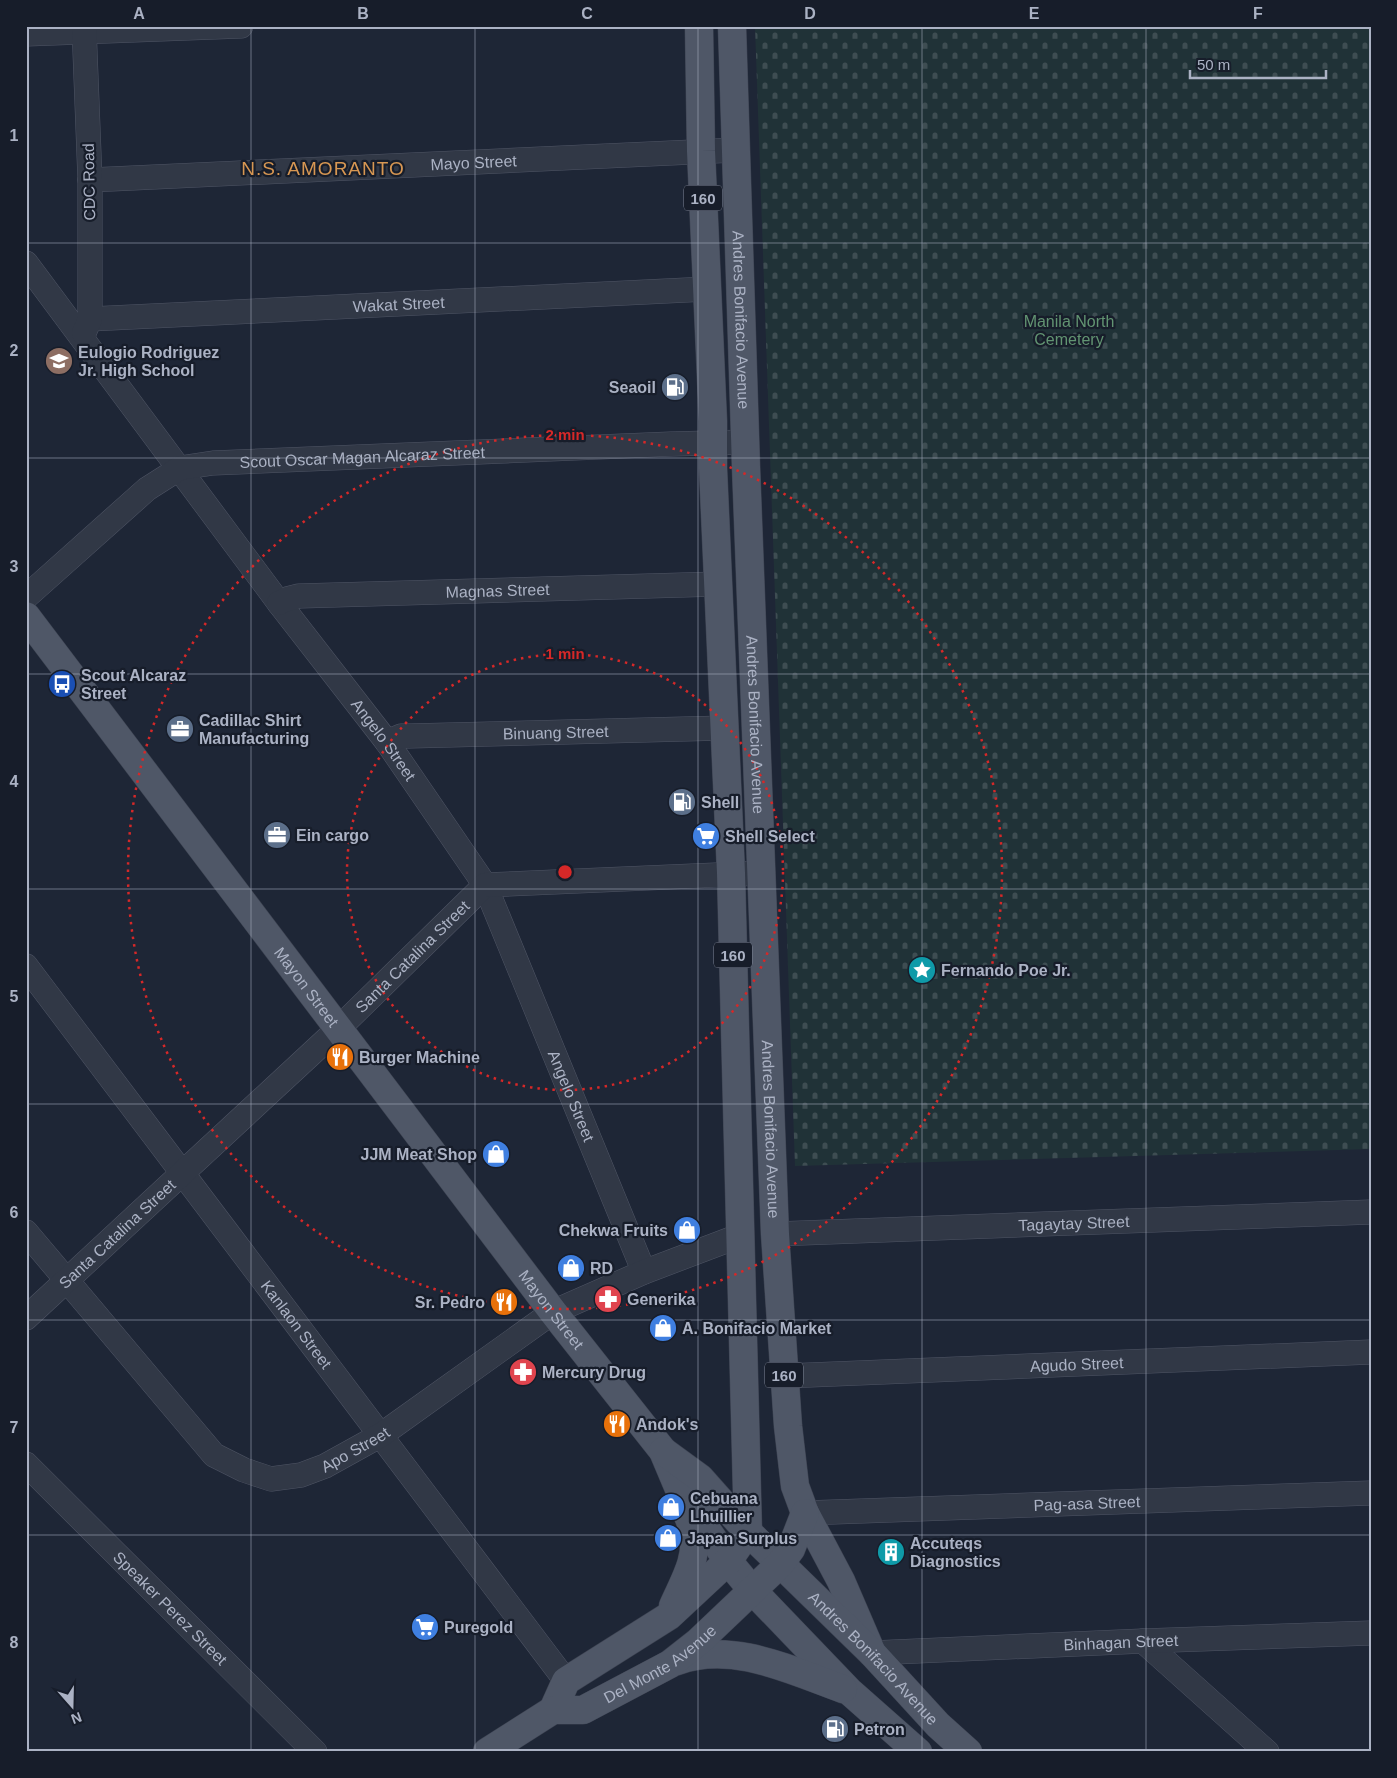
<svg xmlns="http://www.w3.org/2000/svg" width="1397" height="1778" viewBox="0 0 1397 1778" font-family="Helvetica,sans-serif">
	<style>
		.cemetery { fill: url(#cemetery-stones) }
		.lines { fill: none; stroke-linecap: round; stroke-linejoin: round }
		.minor-casing { stroke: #4f5565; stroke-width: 25 }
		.major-casing { stroke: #3b4150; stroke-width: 29 }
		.minor { stroke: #313846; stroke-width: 24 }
		.major { stroke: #4f5767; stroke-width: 28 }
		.grid { fill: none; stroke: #abb2c4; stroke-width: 1; stroke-opacity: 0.55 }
		.ring { fill: none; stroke: #d62828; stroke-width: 2.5; stroke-dasharray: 2.5 5 }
		.labels { text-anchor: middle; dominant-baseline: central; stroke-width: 4.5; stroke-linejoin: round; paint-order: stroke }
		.shield { fill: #171d2a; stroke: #7f8596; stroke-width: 1 }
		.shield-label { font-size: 15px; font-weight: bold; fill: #abb2c4 }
		.street-label { font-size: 16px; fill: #abb2c4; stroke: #171d2a }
		.park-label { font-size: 16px; fill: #629472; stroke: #171d2a }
		.poi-label { font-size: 16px; font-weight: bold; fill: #abb2c4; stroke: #171d2a; text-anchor: start }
		.quarter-label { font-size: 19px; letter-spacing: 1px; fill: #d79753; stroke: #171d2a }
		.centre { fill: #d62828; stroke: #171d2a; stroke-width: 2.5 }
		.ring-label { font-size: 15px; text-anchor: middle; font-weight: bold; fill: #d62828; stroke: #171d2a; stroke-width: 4.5; stroke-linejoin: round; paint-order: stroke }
		.neatline { fill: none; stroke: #abb2c4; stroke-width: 2 }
		.grid-label { font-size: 16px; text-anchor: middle; font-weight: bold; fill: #abb2c4 }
	</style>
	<defs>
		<pattern id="cemetery-stones" width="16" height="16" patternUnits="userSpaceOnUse" patternTransform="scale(1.25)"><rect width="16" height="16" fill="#203237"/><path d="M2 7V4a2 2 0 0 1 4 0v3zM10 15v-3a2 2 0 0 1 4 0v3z" fill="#3e4d52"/></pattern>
	</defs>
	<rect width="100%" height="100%" fill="#1e2636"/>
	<!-- cemetery -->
	<path class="cemetery" d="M755,26H1371V1149L795,1166Z"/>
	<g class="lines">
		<defs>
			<g id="minor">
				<path d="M26,34L241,26"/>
				<path id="s1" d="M90,180L736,150"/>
				<path id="s2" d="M26,263L279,603L387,742L485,885L644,1272"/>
				<path id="s3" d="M90,319L707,289"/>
				<path d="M84,333L90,319V180L84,26"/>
				<path id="s4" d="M26,597L147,489L180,468L213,463L671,444L746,442"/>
				<path id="s5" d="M279,603L287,599L299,596L718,584"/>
				<path id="s6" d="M387,742L401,736H409L724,728"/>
				<path id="s7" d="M26,966L566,1681"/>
				<path id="s8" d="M26,1232L214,1455L244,1470L271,1479L301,1475L325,1466L381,1435L553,1312L644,1272L739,1236"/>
				<path id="s9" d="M775,1234L1371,1212"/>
				<path id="s10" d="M26,1318L339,1028L485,885L762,873"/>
				<path id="s11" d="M785,1376L1371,1352"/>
				<path id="s12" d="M26,1464L315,1752"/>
				<path id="s13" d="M805,1513L1371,1493"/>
				<path d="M1143,1641L1267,1752"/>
				<path id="s14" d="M872,1653L1143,1641L1371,1633"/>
			</g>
			<g id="major">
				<path id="s15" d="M732,26L746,467L775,1234L788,1426L795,1486L805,1513L841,1581L872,1653"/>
				<path id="s16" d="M26,616L553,1312L663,1451L679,1489L728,1561L753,1591L849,1691L918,1752"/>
				<path id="s17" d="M663,1451L700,1478L748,1532L872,1653L938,1725L968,1752"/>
				<path d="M673,1606C683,1583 699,1558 693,1532C692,1524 688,1517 686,1510"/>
				<path d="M677,1661C733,1641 790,1670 843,1689"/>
				<path d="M553,1710L566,1681L669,1616L728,1561L748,1532L731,873L713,468V421L701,151L699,26"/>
				<path id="s18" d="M487,1752L553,1710H583L670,1664L698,1642L780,1564L791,1549L805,1513"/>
			</g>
		</defs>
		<!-- minor casing -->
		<use href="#minor" class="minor-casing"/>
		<!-- major casing -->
		<use href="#major" class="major-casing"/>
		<!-- minor -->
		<use href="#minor" class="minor"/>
		<!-- major -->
		<use href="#major" class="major"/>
	</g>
	<!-- grid -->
	<path class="grid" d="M251,26V1752M475,26V1752M698,26V1752M922,26V1752M1146,26V1752M26,243H1371M26,458H1371M26,674H1371M26,889H1371M26,1104H1371M26,1320H1371M26,1535H1371"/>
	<!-- distance rings -->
	<g class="ring">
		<circle cx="565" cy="872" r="218"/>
		<circle cx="565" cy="872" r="437"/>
	</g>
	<!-- icons -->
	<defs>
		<symbol id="school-disc" viewBox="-11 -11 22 22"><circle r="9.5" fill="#8d6e63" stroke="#171d2a"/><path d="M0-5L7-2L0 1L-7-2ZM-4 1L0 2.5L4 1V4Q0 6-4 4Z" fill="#fff"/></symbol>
		<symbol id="fuel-disc" viewBox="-11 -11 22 22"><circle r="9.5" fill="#5c6f8a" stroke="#171d2a"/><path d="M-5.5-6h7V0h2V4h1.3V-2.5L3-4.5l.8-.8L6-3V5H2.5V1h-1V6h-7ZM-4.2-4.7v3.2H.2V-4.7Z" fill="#fff"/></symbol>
		<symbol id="bus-disc" viewBox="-11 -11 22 22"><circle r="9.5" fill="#1a4fb4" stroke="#171d2a"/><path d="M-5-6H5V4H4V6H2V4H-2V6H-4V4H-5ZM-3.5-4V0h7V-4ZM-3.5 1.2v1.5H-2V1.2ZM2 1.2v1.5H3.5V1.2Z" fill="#fff"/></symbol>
		<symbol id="office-disc" viewBox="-11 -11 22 22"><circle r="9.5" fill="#5c6f8a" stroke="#171d2a"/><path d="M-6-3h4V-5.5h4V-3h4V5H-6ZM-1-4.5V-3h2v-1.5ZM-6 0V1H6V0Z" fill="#fff"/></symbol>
		<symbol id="supermarket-disc" viewBox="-11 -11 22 22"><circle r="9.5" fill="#3f7fe0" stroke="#171d2a"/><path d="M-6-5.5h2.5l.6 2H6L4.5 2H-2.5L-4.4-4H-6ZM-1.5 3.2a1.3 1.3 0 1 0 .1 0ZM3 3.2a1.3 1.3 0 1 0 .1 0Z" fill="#fff"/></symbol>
		<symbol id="sight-disc" viewBox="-11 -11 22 22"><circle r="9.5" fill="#0f9aa8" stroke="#171d2a"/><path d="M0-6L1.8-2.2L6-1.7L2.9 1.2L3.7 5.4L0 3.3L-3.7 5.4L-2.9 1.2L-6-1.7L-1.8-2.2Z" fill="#fff"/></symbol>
		<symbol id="restaurant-disc" viewBox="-11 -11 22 22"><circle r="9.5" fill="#e8710a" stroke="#171d2a"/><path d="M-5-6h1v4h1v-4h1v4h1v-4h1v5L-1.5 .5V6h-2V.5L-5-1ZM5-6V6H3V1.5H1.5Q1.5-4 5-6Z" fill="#fff"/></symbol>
		<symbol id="shop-disc" viewBox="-11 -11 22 22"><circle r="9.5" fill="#3f7fe0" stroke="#171d2a"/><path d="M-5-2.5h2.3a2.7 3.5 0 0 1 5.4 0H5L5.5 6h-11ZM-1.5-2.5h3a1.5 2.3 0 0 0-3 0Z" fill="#fff"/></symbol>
		<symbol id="pharmacy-disc" viewBox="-11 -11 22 22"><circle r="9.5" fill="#e0444e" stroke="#171d2a"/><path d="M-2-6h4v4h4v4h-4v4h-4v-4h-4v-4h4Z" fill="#fff"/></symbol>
		<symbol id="building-disc" viewBox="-11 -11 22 22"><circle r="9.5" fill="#0f9aa8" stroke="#171d2a"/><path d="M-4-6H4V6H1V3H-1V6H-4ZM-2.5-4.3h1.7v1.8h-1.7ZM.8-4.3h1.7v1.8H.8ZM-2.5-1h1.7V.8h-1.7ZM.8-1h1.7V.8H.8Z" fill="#fff"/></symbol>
	</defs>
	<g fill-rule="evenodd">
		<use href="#school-disc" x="43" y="345" width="32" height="32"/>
		<use href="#fuel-disc" x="659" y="371" width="32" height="32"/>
		<use href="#bus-disc" x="46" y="668" width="32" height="32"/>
		<use href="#office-disc" x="164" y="713" width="32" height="32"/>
		<use href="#fuel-disc" x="666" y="786" width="32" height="32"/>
		<use href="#office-disc" x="261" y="819" width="32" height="32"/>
		<use href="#supermarket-disc" x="690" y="820" width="32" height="32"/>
		<use href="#sight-disc" x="906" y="954" width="32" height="32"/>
		<use href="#restaurant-disc" x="324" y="1041" width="32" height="32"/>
		<use href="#shop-disc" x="480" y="1138" width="32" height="32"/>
		<use href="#shop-disc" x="671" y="1214" width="32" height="32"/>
		<use href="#shop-disc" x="555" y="1252" width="32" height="32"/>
		<use href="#pharmacy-disc" x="592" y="1283" width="32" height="32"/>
		<use href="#restaurant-disc" x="488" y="1286" width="32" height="32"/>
		<use href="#shop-disc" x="647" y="1312" width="32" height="32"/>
		<use href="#pharmacy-disc" x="507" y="1356" width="32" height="32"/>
		<use href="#restaurant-disc" x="601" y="1408" width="32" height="32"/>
		<use href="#shop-disc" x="655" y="1491" width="32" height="32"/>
		<use href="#shop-disc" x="652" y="1522" width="32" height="32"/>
		<use href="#building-disc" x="875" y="1536" width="32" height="32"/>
		<use href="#supermarket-disc" x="409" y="1611" width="32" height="32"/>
		<use href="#fuel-disc" x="819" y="1713" width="32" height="32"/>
	</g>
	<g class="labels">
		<!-- shield labels -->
		<g class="shield">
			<rect x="684" y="185.5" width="38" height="25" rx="4"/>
			<rect x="714" y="942.5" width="38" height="25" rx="4"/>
			<rect x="765" y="1362.5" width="38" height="25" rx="4"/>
		</g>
		<g class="shield-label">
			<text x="703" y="198">160</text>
			<text x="733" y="955">160</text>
			<text x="784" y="1375">160</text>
		</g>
		<!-- street labels -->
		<g class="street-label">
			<text stroke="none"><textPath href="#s1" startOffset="384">Mayo Street</textPath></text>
			<text transform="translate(89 182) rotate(-91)">CDC Road</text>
			<text stroke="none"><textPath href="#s3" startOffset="309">Wakat Street</textPath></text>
			<text stroke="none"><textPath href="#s15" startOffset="294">Andres Bonifacio Avenue</textPath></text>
			<text stroke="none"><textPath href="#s4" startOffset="384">Scout Oscar Magan Alcaraz Street</textPath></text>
			<text stroke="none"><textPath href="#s5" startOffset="220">Magnas Street</textPath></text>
			<text stroke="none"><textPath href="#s15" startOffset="699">Andres Bonifacio Avenue</textPath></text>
			<text stroke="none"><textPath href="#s6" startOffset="170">Binuang Street</textPath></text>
			<text stroke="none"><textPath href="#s2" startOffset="596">Angelo Street</textPath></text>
			<text stroke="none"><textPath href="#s10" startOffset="529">Santa Catalina Street</textPath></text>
			<text stroke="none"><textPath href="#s16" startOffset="465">Mayon Street</textPath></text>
			<text stroke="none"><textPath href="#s2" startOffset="1001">Angelo Street</textPath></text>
			<text stroke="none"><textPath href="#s15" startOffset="1104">Andres Bonifacio Avenue</textPath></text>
			<text stroke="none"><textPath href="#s9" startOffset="299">Tagaytay Street</textPath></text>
			<text stroke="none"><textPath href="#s10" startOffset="124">Santa Catalina Street</textPath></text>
			<text stroke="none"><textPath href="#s16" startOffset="870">Mayon Street</textPath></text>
			<text stroke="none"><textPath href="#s7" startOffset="449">Kanlaon Street</textPath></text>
			<text stroke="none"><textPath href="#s11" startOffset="292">Agudo Street</textPath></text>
			<text stroke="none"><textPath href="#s8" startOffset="444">Apo Street</textPath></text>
			<text stroke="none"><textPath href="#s13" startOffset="282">Pag-asa Street</textPath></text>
			<text stroke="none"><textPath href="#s12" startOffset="204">Speaker Perez Street</textPath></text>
			<text stroke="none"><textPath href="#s14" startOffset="249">Binhagan Street</textPath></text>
			<text stroke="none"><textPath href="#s17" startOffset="296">Andres Bonifacio Avenue</textPath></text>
			<text stroke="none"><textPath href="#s18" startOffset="198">Del Monte Avenue</textPath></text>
		</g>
		<!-- park labels -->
		<g class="park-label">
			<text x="1069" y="321">Manila North<tspan x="1069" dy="18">Cemetery</tspan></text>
		</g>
		<!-- poi labels -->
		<g class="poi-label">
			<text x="78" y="352">Eulogio Rodriguez<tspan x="78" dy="18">Jr. High School</tspan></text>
			<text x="656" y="387" text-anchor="end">Seaoil</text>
			<text x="81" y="675">Scout Alcaraz<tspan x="81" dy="18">Street</tspan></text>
			<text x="199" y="720">Cadillac Shirt<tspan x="199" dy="18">Manufacturing</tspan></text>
			<text x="701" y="802">Shell</text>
			<text x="296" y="835">Ein cargo</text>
			<text x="725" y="836">Shell Select</text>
			<text x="941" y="970">Fernando Poe Jr.</text>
			<text x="359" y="1057">Burger Machine</text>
			<text x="477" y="1154" text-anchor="end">JJM Meat Shop</text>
			<text x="668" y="1230" text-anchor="end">Chekwa Fruits</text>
			<text x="590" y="1268">RD</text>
			<text x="627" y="1299">Generika</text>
			<text x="485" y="1302" text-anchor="end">Sr. Pedro</text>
			<text x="682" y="1328">A. Bonifacio Market</text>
			<text x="542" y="1372">Mercury Drug</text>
			<text x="636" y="1424">Andok's</text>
			<text x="690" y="1498">Cebuana<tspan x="690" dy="18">Lhuillier</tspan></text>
			<text x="687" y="1538">Japan Surplus</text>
			<text x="910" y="1543">Accuteqs<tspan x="910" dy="18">Diagnostics</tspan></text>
			<text x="444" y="1627">Puregold</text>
			<text x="854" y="1729">Petron</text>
		</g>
		<!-- quarter labels -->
		<g class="quarter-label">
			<text x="323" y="168">N.S. AMORANTO</text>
		</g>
	</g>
	<circle cx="565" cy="872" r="8" class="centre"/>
	<g class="ring-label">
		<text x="565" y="440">2 min</text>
		<text x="565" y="659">1 min</text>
	</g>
	<!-- border -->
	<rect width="1397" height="1778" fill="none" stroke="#171d2a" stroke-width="55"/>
	<!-- north arrow -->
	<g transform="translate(72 1706) rotate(160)" stroke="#171d2a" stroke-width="4" paint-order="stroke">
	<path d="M0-4L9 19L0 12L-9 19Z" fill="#abb2c4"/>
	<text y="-8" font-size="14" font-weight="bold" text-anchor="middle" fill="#abb2c4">N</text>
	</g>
	<!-- scale -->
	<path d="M1190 70v8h136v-8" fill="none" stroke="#abb2c4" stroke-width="2.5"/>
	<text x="1197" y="70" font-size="15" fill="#abb2c4" stroke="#171d2a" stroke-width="4" paint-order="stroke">50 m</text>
	<rect x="28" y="28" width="1342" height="1722" class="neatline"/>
	<g class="grid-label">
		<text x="139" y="19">A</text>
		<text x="363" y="19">B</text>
		<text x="587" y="19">C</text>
		<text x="810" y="19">D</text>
		<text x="1034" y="19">E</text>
		<text x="1258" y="19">F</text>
		<text x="14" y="141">1</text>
		<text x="14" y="356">2</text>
		<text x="14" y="572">3</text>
		<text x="14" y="787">4</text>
		<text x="14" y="1002">5</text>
		<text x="14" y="1218">6</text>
		<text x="14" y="1433">7</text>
		<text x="14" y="1648">8</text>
	</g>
</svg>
